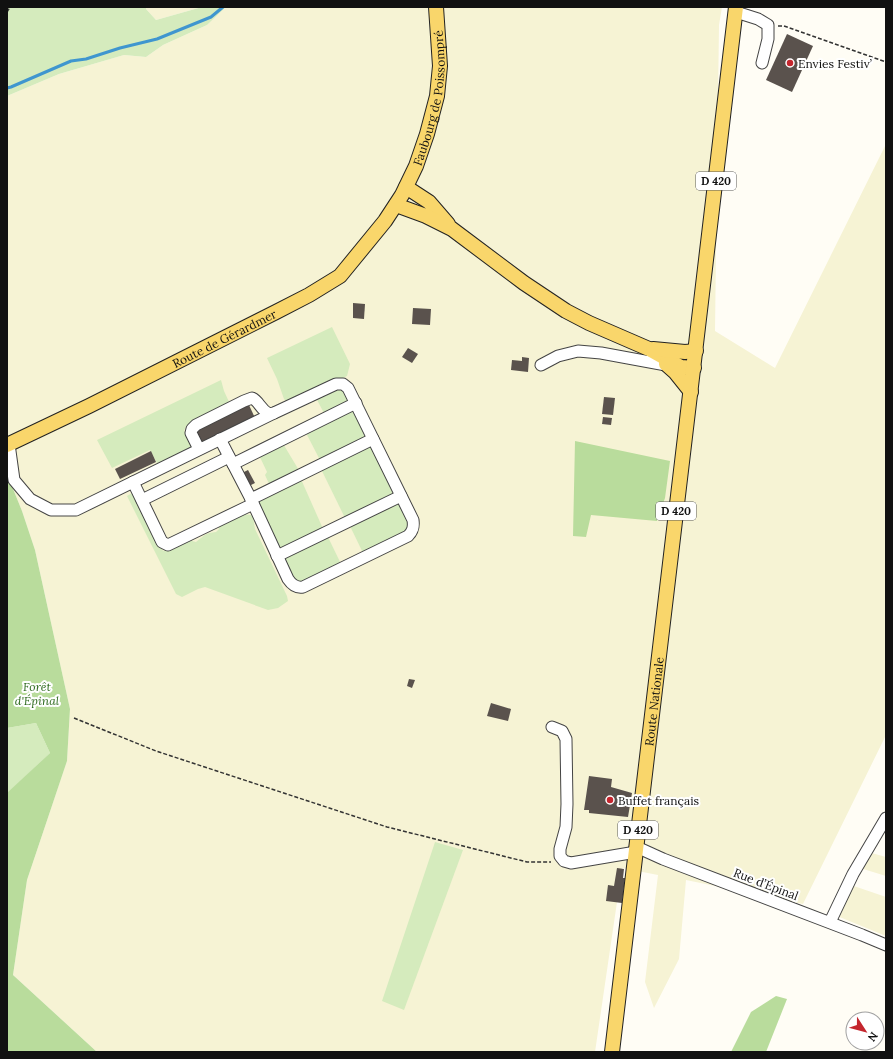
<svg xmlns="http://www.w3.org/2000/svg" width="893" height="1059" viewBox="0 0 893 1059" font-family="Lora,serif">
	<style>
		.farmland { fill: #f6f3d4 }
		.green { fill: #d5ebbd }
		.forest { fill: #b9dc9c }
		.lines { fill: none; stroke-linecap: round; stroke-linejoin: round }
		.stream { stroke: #3f96cf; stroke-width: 3 }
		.building { fill: #5a524d }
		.minor-casing { stroke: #444; stroke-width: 13 }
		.major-casing { stroke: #222; stroke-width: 16 }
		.path { stroke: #333; stroke-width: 1.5; stroke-dasharray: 4 2; stroke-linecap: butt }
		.minor { stroke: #fff; stroke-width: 11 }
		.major { stroke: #f9d66b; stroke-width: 14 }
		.poi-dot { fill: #c4262e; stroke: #fff; stroke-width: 1.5 }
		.labels { text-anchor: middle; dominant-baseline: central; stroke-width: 4; stroke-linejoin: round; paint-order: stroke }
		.shield { fill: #fff; stroke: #585858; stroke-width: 1 }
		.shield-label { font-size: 11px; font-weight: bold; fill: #111 }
		.poi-label { font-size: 12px; fill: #111; stroke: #fff; text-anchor: start }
		.street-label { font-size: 12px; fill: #111; stroke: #fff }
		.park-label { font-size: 12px; font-style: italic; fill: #2f6b1f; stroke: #fff }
	</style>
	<rect width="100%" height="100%" fill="#fffdf5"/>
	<!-- farmland -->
	<g class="farmland">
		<path d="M146,7H202L156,20L146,9Z"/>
		<path d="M226,7H722L719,25L715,331L775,368L886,144V735L803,904L686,880L679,959L654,1008L645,982L658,875L622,868L595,1052H97L13,975L27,880L67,761L70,709L35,550L22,511L7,474V96L59,74L124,55L146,57L163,45L207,25Z"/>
		<path d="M868,852L886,857V876L860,868Z"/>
		<path d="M851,885L886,897V936L837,916Z"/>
	</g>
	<!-- green -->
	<g class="green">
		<path d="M7,7H146V9L156,20L202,7H226L207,25L163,45L146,57L124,55L59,74L7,96Z"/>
		<path d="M332,327L350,364L347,376L291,403H288L284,399L277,379L267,358Z"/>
		<path d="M221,380L224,391L230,404L186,426L184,431C189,435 192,440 191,447L180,454H175C171,461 163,461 157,463L150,450L112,468L97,440Z"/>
		<path d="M340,388L349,395L347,404L325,415L316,398Z"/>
		<path d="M351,411L354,412L366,431L363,440L321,462L305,431Z"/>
		<path d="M282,442L300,472L270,486L265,475L267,472L258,453Z"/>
		<path d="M367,446L371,447L394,489L391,496L346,520L320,467Z"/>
		<path d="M300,477L324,531L281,548L278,547L257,510L258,500Z"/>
		<path d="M134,492L163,551L190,539L192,541L196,542C205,535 205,533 216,532L219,529L218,526L242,514L251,515L253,517L255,529L287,596L288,601L278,608L268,610L205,587L198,589L182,597L176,594L127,496Z"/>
		<path d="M398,504L404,508L410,528L364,555L349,524Z"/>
		<path d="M327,535L342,566L304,585L294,582L285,560L286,556Z"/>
		<path d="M36,723L50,753L8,793L7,728Z"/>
		<path d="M435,842L463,850L404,1010L382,1001Z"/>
	</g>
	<!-- forest -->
	<g class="forest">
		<path d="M575,441L670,461L665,498L657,521L591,515L586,537L573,536Z"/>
		<path d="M7,474L22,511L35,550L70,709L67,761L27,880L13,975L97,1052H7V793L50,753L36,723L7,728Z"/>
		<path d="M776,996L787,999L766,1052H731L751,1012Z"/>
	</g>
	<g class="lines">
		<!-- stream -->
		<path class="stream" d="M7,88L11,87L71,61L86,59L120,48L157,39L211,17L223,7"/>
	</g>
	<!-- building -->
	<g class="building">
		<path d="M787,34L813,46L792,92L766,80Z"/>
		<path d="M353,303L365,304L364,319L353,318Z"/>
		<path d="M413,308L431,309L430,325L412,324Z"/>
		<path d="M408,348L418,354L412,363L402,357Z"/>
		<path d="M522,357L529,358L528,372L511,370L512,360L522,361Z"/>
		<path d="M604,397L615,398L613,415L602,414Z"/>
		<path d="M249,405L255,418L202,443L195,431Z"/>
		<path d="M603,417L612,418L611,425L602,424Z"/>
		<path d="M151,451L156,462L120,479L115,469Z"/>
		<path d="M248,470L255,483L249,486L242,473Z"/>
		<path d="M409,679L415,680L412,688L407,686Z"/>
		<path d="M491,703L511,709L508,721L487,716Z"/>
		<path d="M589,776L612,779L611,787L632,793L628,817L589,813V810H584Z"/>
		<path d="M617,868L624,869L623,878H625L622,903L606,901L608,885L614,886Z"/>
	</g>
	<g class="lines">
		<defs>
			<g id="minor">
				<path d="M736,12L758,19L768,25V39L762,63"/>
				<path d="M541,365L558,356L578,351L601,353L666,365"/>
				<path d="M9,444L14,480L30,499L51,510H76L274,413"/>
				<path d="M199,449L191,433L192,429L196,425L244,401L252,398C259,401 260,409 269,414L274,413L336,384H343L348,388L413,520C414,527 413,531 408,536L303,587C297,588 292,585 288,579L251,499L220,439"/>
				<path d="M233,464L356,403"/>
				<path d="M133,482L162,542L168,545L253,504"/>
				<path d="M251,499L373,439"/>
				<path d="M142,500L229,457"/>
				<path d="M277,556L401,496"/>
				<path d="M552,727L562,731L566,739L567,804L566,827L560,849V856L564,861L571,863L630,853L641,849L663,859L862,935L886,945"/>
				<path d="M830,922L853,874L886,818"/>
			</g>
			<g id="major">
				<path d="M406,187L429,202L448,224"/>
				<path d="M396,205L426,216L452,229L524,283L566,311L589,323L649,349L681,367L694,368"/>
				<path d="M653,349L685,352L696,351"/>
				<path d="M666,364L675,372L691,392"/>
				<path id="s1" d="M7,445L89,406L276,312L309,295L340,276L385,221L402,195L416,166L427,134L437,96L440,66L436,7"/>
				<path id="s2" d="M612,1052L736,7"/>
			</g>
		</defs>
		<!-- minor casing -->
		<use href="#minor" class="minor-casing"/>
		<!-- major casing -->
		<use href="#major" class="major-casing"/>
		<!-- path -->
		<g class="path">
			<path d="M7,12L10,7"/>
			<path d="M778,26H784L886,62"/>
			<path d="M74,718L156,751L387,827L527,862H551"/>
		</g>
		<!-- minor -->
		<use href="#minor" class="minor"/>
		<!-- major -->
		<use href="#major" class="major"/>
	</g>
	<!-- markers -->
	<g class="poi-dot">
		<circle cx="790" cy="63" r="4"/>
		<circle cx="610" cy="800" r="4"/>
	</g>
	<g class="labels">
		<!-- shield labels -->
		<g class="shield">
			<rect x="696" y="172" width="40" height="18" rx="3"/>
			<rect x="656" y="502" width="40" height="18" rx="3"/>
			<rect x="618" y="821" width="40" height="18" rx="3"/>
		</g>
		<g class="shield-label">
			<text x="716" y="181">D 420</text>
			<text x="676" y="511">D 420</text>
			<text x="638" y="830">D 420</text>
		</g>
		<!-- poi labels -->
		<g class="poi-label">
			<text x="798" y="63">Envies Festiv’</text>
			<text x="618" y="800">Buffet français</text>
		</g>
		<!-- street labels -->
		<g class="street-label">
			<text stroke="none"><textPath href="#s1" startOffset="578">Faubourg de Poissompré</textPath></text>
			<text stroke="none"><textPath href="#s1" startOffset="242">Route de Gérardmer</textPath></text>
			<text stroke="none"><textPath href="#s2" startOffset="353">Route Nationale</textPath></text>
			<text transform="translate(766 884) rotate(21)">Rue d’Épinal</text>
		</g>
		<!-- park labels -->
		<g class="park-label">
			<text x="37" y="686">Forêt<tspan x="37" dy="14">d'Épinal</tspan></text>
		</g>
	</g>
	<!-- border -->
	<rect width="893" height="1059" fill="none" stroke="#111111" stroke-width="16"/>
	<!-- north arrow -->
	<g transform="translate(865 1031) rotate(126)"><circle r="19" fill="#ffffff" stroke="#a0a0a0"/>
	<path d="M0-3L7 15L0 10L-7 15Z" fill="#c4262e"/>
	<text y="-6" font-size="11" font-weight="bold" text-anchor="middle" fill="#111111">N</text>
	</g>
</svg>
